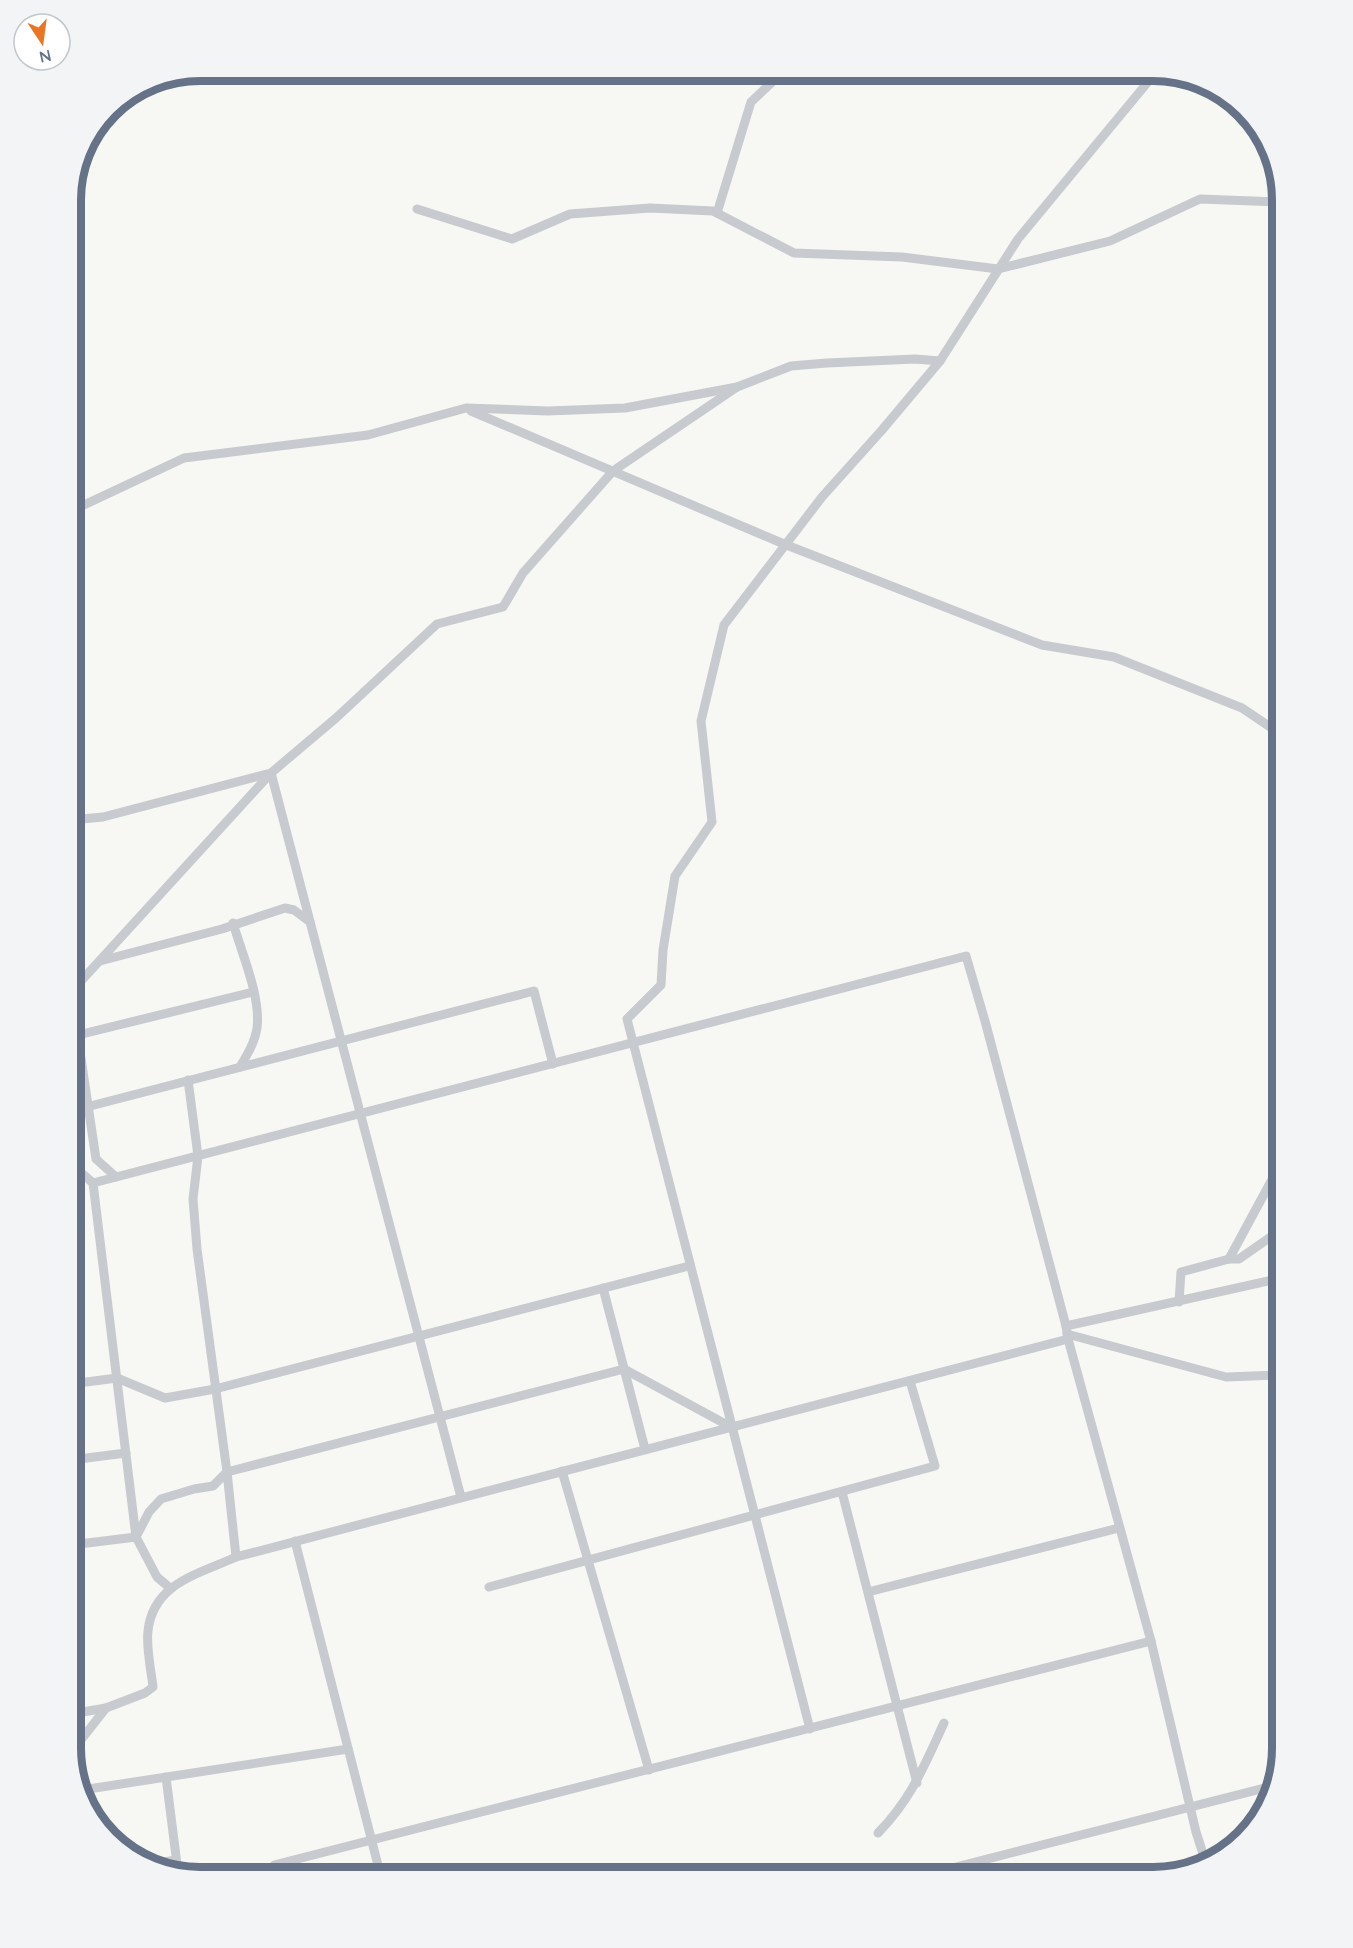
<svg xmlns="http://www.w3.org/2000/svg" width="1353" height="1948" viewBox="0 0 1353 1948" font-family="Quicksand,sans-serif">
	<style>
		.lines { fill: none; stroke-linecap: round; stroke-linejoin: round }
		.minor { stroke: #c7cace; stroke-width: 9 }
		.rim { fill: none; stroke: #657287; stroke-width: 8 }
	</style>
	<rect width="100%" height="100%" fill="#f7f8f4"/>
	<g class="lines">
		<!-- minor -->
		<g class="minor">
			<path d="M417,209L512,239L570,214L650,208L713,211L794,253L902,257L998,269L1110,241L1200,199L1279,202L1282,205"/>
			<path d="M717,213L751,102L784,71"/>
			<path d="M471,411L784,544L1042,645L1114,657L1242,708L1282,735"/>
			<path d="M71,511L184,458L368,435L466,408L548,411L625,408L737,387L791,366L827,363L915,359L940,361"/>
			<path d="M71,820L103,817L271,773L461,1497"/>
			<path d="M233,923C242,954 261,997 257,1028C255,1042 247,1055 240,1067"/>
			<path d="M100,961L222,929L285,908L294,910L310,922"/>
			<path d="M71,991L96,1159L116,1177"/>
			<path d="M71,992L271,773L336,718L437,624L503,607L523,573L613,471L737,387"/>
			<path d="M78,1035L253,992"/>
			<path d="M188,1080L198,1156L193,1199L197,1249L227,1472L236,1557"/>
			<path d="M71,1111L534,991L553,1064"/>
			<path d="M71,1164L93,1183L136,1537L157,1577L170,1588"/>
			<path d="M93,1183L966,956L985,1021L1066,1326L1068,1339L1151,1641L1196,1832L1206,1863"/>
			<path d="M1229,1259L1282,1161"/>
			<path d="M603,1288L645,1449"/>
			<path d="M1179,1302L1181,1272L1229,1259H1239L1282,1229"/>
			<path d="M1066,1326L1282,1278"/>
			<path d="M1067,1334L1226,1377L1282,1375"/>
			<path d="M71,1384L117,1378L165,1398L215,1389L689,1266"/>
			<path d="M71,1460L126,1453"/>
			<path d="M562,1471L649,1770"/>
			<path d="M842,1492L917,1783"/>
			<path d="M136,1537L149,1512L161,1499L194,1489L213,1486L227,1472L624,1369L731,1427"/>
			<path d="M295,1541L381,1877"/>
			<path d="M71,1545L136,1537"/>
			<path d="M489,1587L935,1466L910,1381"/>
			<path d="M868,1592L1119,1528"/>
			<path d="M71,1714L106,1708"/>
			<path d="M810,1729L627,1019L661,985L663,950L675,876L712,822L701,721L724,625L822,497L882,430L940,361L1018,239L1157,71"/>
			<path d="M73,1757V1750L106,1708L145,1693L153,1687C151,1669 146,1648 148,1631C153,1583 199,1574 236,1557L1068,1339"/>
			<path d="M166,1777L178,1872"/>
			<path d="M82,1790L348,1749"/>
			<path d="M878,1833C912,1798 924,1766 944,1723"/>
			<path d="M152,1864L176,1860"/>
			<path d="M271,1877L274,1865L1151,1641"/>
			<path d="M917,1877L1272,1786"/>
		</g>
	</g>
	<!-- crop -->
	<path d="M0 0H1353V1948H0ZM200 81H1153A119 119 0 0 1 1272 200V1748A119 119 0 0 1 1153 1867H200A119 119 0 0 1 81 1748V200A119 119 0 0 1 200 81Z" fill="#f3f4f5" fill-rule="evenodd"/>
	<path class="rim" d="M200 81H1153A119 119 0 0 1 1272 200V1748A119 119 0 0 1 1153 1867H200A119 119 0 0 1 81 1748V200A119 119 0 0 1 200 81Z"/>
	<!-- north arrow -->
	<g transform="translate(42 42) rotate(167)"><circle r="28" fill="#ffffff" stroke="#c1c7cf" stroke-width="1.5"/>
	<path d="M0-4.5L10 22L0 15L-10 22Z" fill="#ea7522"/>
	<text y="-9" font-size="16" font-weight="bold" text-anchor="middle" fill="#657287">N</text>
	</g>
</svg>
